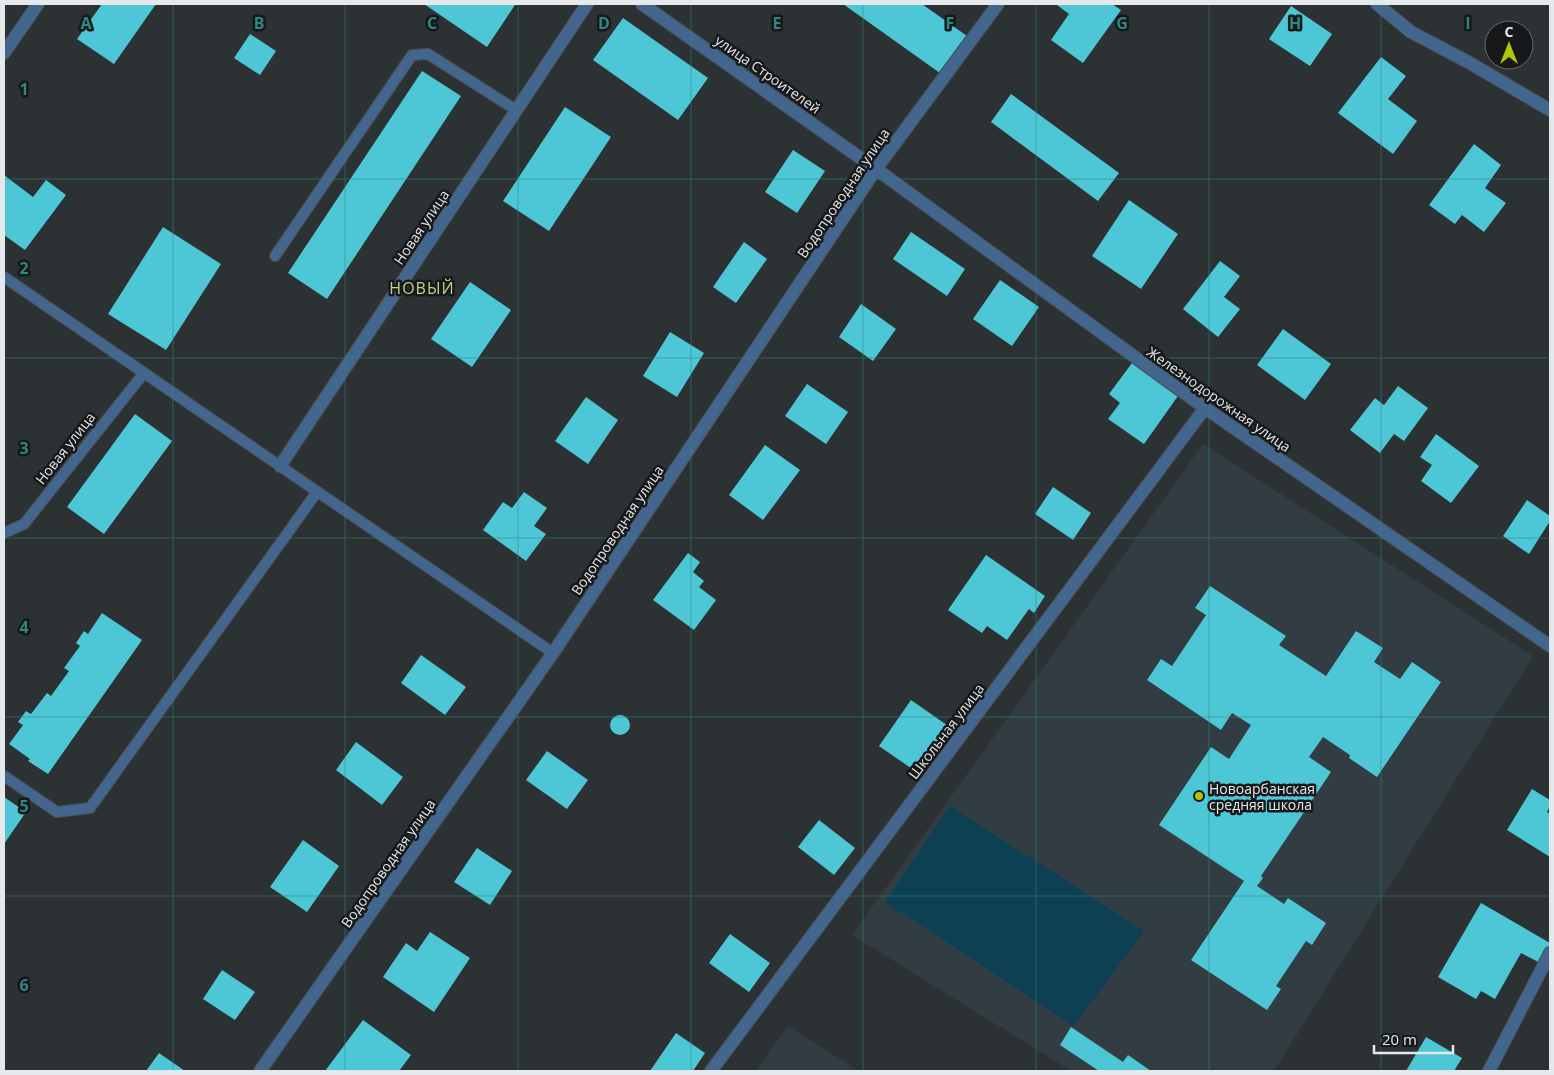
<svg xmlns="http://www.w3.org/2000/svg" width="1554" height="1075" viewBox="0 0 1554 1075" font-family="'Open Sans',sans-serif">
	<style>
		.built { fill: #313d42 }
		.green { fill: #0e4054 }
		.building { fill: #4dc7d6 }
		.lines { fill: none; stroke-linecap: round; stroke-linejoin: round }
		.service-casing { stroke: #4a4e51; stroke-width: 12 }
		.minor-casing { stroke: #4a4e51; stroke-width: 14 }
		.service { stroke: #43668e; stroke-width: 10 }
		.minor { stroke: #43668e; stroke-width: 12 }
		.grid { fill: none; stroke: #2f8781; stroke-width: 1; stroke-opacity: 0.55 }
		.poi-dot { fill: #b0c501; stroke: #16181a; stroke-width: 2 }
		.labels { text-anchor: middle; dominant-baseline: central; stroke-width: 5; stroke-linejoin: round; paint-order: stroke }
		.street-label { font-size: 14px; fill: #e6e9eb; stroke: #16181a }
		.poi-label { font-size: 14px; fill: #e6e9eb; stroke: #16181a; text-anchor: start }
		.quarter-label { font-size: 16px; letter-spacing: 1px; fill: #c5d387; stroke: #16181a }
		.grid-label { font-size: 16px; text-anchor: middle; font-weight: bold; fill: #2f8781; stroke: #16181a; stroke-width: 5; stroke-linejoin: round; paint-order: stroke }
	</style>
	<rect width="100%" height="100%" fill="#2c3134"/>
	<!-- built -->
	<g class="built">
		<path d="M1203,444L1533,656L1274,1071H1071L852,935Z"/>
		<path d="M788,1026L859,1071H756Z"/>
	</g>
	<!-- green -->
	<path class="green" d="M950,806L1144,931L1074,1026L885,902Z"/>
	<!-- building -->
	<g class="building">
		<path d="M102,4H156L114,64L77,39Z"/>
		<path d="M424,4H513L515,5L487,47Z"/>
		<path d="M843,4H922L974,41L947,78Z"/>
		<path d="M1058,4H1112L1121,10L1083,63L1051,40L1069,14L1057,5Z"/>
		<path d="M1291,6L1332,34L1310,66L1269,39Z"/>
		<path d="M623,18L708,78L678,120L593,60Z"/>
		<path d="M250,34L276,51L260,75L234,58Z"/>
		<path d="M1381,57L1406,76L1388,99L1417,121L1393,154L1338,113Z"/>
		<path d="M422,71L461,96L327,299L288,273Z"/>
		<path d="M1011,94L1119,173L1098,201L991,122Z"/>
		<path d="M565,107L611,137L549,231L503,201Z"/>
		<path d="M1474,144L1501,165L1485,188L1506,203L1484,232L1462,215L1455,224L1429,205Z"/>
		<path d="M793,150L825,171L797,213L765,192Z"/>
		<path d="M4,175L33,197L46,180L66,195L25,250L4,235Z"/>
		<path d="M1129,200L1178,234L1141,289L1092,256Z"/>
		<path d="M163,227L221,264L166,350L108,314Z"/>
		<path d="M911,232L965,269L947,296L893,259Z"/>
		<path d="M744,242L767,259L736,303L713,287Z"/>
		<path d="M1220,261L1240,276L1224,297L1240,309L1218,337L1183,309Z"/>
		<path d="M1000,280L1039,307L1012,346L973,319Z"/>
		<path d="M470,282L511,310L472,367L431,339Z"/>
		<path d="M861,304L896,329L873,361L839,337Z"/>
		<path d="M1283,329L1331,364L1305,400L1257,365Z"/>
		<path d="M670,332L704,353L677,397L643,376Z"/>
		<path d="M1132,363L1178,396L1144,444L1108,419L1120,403L1109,394Z"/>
		<path d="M807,384L848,412L826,444L785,416Z"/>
		<path d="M1398,386L1428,408L1404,441L1394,434L1380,453L1350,430L1375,398L1384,405Z"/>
		<path d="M586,397L618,420L588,464L555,441Z"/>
		<path d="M135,414L172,441L104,534L67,507Z"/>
		<path d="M1436,434L1479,466L1451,503L1421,481L1432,465L1420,457Z"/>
		<path d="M765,445L800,470L763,520L729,495Z"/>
		<path d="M1053,487L1091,513L1073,540L1035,514Z"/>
		<path d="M524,492L547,508L534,526L546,534L526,561L483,530L503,502L512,508Z"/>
		<path d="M1527,500L1550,516V521L1529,554L1503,536Z"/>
		<path d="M688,553L700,562L693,572L704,581L699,587L716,600L694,630L653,600Z"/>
		<path d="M986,555L1045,596L1034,613L1029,609L1007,640L987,626L982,633L948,610Z"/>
		<path d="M1210,586L1286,636L1279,645L1326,676L1356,631L1383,648L1374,662L1400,679L1412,662L1441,682L1377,777L1349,758L1350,755L1323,737L1309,757L1331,772L1261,876L1263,878L1257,886L1284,904L1288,898L1326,923L1312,945L1306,941L1276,986L1281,989L1267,1010L1191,960L1244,881L1159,825L1211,747L1229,759L1251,725L1232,713L1221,730L1147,680L1161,659L1172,666L1206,615L1195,608Z"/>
		<path d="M102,613L142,640L48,774L28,761L30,759L9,744L23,725L18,722L26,711L31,714L47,693L51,696L69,671L64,668L80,646L76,643L84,631L88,634Z"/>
		<path d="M421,655L466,687L445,715L401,683Z"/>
		<path d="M911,700L954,730L940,751L932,746L915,771L879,746Z"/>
		<circle cx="620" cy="725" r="10"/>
		<path d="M356,742L403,777L382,805L336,770Z"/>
		<path d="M547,751L588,780L567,809L526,780Z"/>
		<path d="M1532,789L1550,800V806L1547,812L1550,814V857L1507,830Z"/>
		<path d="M4,797L26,812L4,844Z"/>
		<path d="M819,820L855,848L834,875L798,847Z"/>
		<path d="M303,840L339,866L307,912L270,887Z"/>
		<path d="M477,848L512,871L490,905L454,882Z"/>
		<path d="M1481,903L1550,943V950L1542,964L1521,953L1495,999L1481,991L1476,999L1438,977Z"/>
		<path d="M430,932L470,958L434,1012L383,977L406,943L417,951Z"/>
		<path d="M730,934L770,963L749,992L709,963Z"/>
		<path d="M222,970L255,992L235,1020L203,999Z"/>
		<path d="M363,1020L411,1055L399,1071H325Z"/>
		<path d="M1071,1027L1123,1062L1128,1055L1151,1071H1099L1060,1045Z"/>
		<path d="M676,1033L705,1053L693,1071H650Z"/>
		<path d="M1426,1037L1462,1058L1454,1071H1406Z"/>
		<path d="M159,1053L185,1071H146Z"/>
	</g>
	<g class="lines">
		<defs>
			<g id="service">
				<path d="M275,256L412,55L428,54L516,110"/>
				<path d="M4,277L553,653"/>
				<path d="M4,533L24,524L144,373"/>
				<path d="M4,776L57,812L90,808L317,492"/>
			</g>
			<g id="minor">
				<path d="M642,4L876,169L1205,408L1550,646"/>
				<path d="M1377,4L1411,32L1468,62L1550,110"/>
				<path d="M4,53L38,4"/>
				<path d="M280,466L587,4"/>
				<path d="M260,1071L553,653L876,169L998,4"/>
				<path d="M711,1071L1205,408"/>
				<path d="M1489,1071L1550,953"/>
			</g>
		</defs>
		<!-- service casing -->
		<use href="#service" class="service-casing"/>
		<!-- minor casing -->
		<use href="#minor" class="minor-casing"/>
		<!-- service -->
		<use href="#service" class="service"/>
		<!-- minor -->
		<use href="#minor" class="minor"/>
	</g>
	<!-- grid -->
	<path class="grid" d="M173,4V1071M345,4V1071M518,4V1071M691,4V1071M863,4V1071M1036,4V1071M1209,4V1071M1381,4V1071M4,179H1550M4,358H1550M4,538H1550M4,717H1550M4,896H1550"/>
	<!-- markers -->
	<circle class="poi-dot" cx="1199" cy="796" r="5"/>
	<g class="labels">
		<!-- street labels -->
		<g class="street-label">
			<text transform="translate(768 74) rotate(35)">улица Строителей</text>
			<text transform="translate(843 193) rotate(-56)">Водопроводная улица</text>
			<text transform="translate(421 227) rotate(-56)">Новая улица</text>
			<text transform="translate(1219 399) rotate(35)">Железнодорожная улица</text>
			<text transform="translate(65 448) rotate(-52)">Новая улица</text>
			<text transform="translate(617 530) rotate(-56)">Водопроводная улица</text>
			<text transform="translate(946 731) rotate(-53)">Школьная улица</text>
			<text transform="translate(388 863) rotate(-55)">Водопроводная улица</text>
		</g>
		<!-- poi labels -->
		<g class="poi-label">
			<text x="1209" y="788">Новоарбанская<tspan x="1209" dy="16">средняя школа</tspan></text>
		</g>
		<!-- quarter labels -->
		<g class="quarter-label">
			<text x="422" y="288">НОВЫЙ</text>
		</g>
	</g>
	<g class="grid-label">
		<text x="86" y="29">A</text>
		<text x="259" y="29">B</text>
		<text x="432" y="29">C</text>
		<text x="604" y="29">D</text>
		<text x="777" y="29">E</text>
		<text x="950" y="29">F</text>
		<text x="1122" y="29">G</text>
		<text x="1295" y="29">H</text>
		<text x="1468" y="29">I</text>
		<text x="24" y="95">1</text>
		<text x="24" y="274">2</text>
		<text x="24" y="454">3</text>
		<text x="24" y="633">4</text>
		<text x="24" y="812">5</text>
		<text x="24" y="991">6</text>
	</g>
	<!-- border -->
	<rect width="1554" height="1075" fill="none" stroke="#e6e9eb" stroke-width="10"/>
	<!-- north arrow -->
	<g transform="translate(1509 45)"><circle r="24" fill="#16181a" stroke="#696c6e"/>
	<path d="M0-4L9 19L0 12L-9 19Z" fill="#b0c501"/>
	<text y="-8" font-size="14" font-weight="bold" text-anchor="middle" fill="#e6e9eb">С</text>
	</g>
	<!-- scale -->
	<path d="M1374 1045v8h79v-8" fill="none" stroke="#e6e9eb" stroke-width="2.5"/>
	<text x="1382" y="1045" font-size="15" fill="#e6e9eb" stroke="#16181a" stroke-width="4" paint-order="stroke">20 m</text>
</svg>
